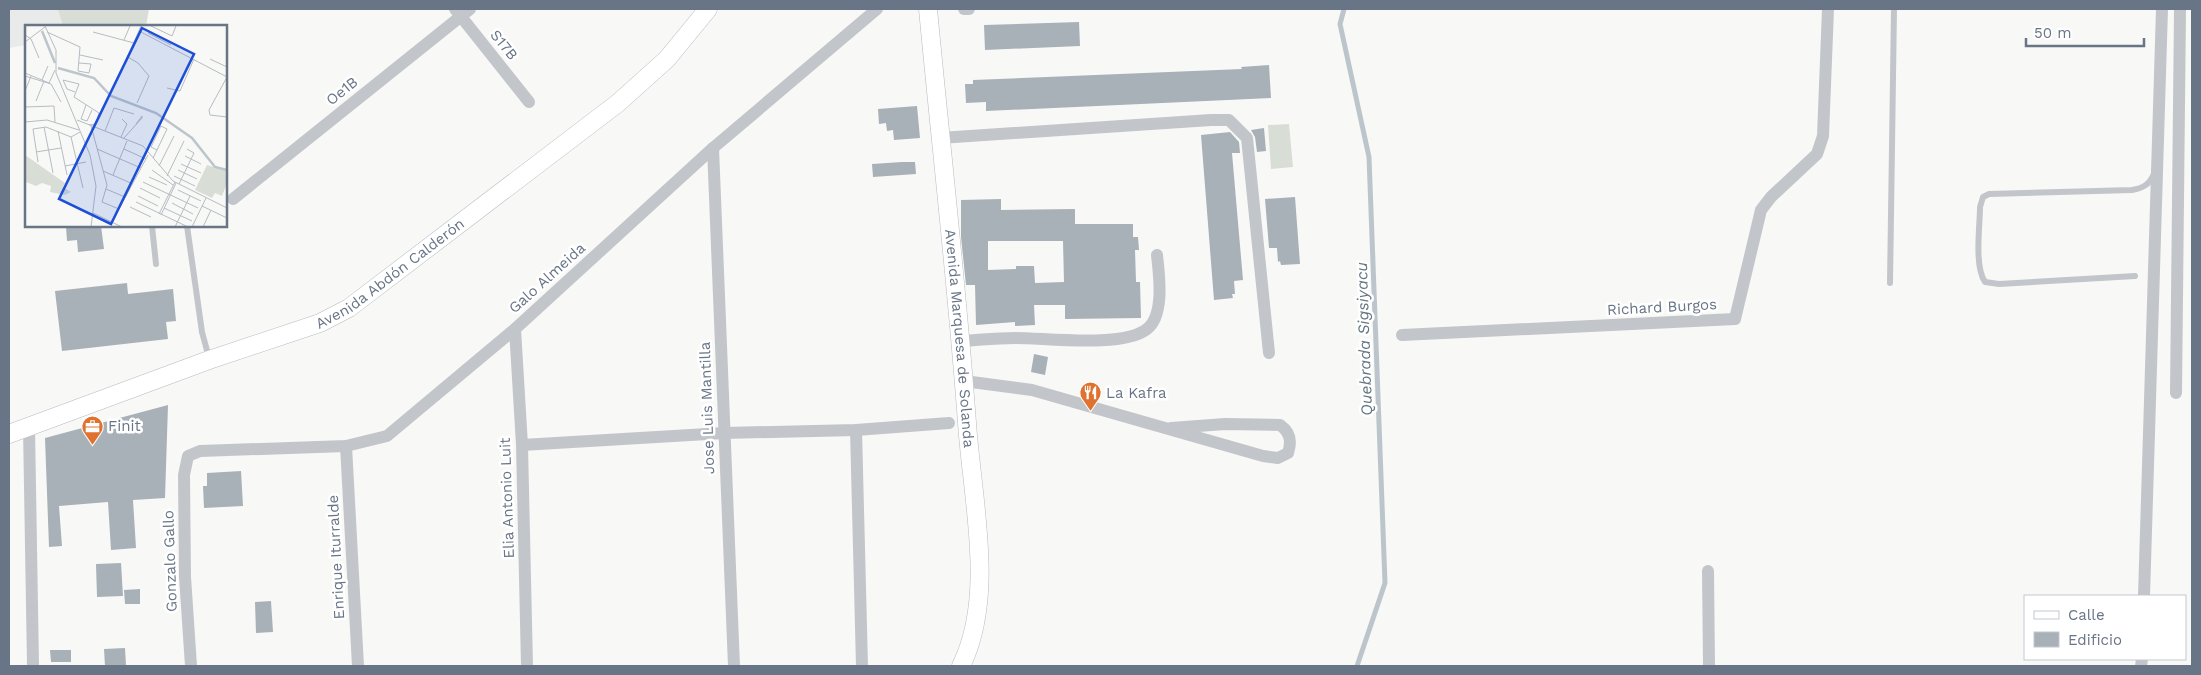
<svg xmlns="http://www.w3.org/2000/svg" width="2201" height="675" viewBox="0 0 2201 675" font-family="'Work Sans',sans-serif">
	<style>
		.built { fill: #e9eaea }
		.green { fill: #d8ded6 }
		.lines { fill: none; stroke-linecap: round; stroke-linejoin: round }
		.stream { stroke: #bdc5cc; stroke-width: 5 }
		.building { fill: #a8b0b8; fill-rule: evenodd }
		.secondary-casing { stroke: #b7bbc1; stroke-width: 19 }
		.lane { stroke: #c2c6ca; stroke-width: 6 }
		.street { stroke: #c2c6ca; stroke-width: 12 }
		.secondary { stroke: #fff; stroke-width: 18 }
		.labels { text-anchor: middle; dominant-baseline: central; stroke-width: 5; stroke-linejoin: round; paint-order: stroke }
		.street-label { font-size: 15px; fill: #687587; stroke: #fff }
		.poi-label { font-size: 15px; fill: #687587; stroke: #fff; text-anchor: start }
		.water-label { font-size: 16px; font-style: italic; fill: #647682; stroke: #fff }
		.inset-river { fill: none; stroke: #bdc5cc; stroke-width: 2.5 }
		.inset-road { fill: none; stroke: #b5bcc3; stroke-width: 1 }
		.view { fill: #1d4ed8; fill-opacity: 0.15; stroke: #1d4ed8; stroke-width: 2.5 }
		.inset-edge { fill: none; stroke: #687587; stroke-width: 2.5 }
	</style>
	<rect width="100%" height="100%" fill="#f8f9f6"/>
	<!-- built -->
	<path class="built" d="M9,9H74L77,26H26V45L9,48Z"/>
	<!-- green -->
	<g class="green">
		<path d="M58,9H149L146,26H63Z"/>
		<path d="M1289,124L1293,167L1271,169L1268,125Z"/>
	</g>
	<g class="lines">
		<!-- stream -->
		<path class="stream" d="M1344,9L1340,24L1369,157L1385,583L1357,666"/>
	</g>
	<!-- building -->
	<g class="building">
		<path d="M1079,22L1080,46L985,50L984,25Z"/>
		<path d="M1269,65L1271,98L986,111V102L966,103L965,84H973V80L1242,69L1241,67Z"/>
		<path d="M917,106L920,138L894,140L893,130L887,131L886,123L879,124L878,109Z"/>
		<path d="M1264,128L1266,151L1257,152L1255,137L1251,130Z"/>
		<path d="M1230,132L1239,142L1240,153H1232L1243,280L1234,281L1235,294H1232L1233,298L1214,300L1201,135Z"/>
		<path d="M902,162H915L916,174L873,177L872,164Z"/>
		<path d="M1295,197L1300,264L1281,265L1280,261L1278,262L1277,248H1269L1265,199Z"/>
		<path d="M1001,199V210L1075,209V224H1133V237H1138L1139,250H1135L1136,282H1140L1141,318L1065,319V305H1034L1035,325L1015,326V322L976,325L975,285H966L961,237V200ZM988,241H1063L1064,282L1035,283L1034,266H1016V269L988,270Z"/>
		<path d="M66,226H101L104,249L78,252L77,240L67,241Z"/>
		<path d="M127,283L128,294L173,289L176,321L166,322L168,339L62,351L55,291Z"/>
		<path d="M1034,354L1048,357L1045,375L1031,372Z"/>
		<path d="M168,405L165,498L133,500L136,548L111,550L108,502L59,506L62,546L49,547L45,438Z"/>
		<path d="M241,471L243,506L204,508L203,486H207V473Z"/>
		<path d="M121,563L123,596L97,597L96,564Z"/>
		<path d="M140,589V604H125L124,590Z"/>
		<path d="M271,601L273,632L256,633L255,602Z"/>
		<path d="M125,648L126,666H105L104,649Z"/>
		<path d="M50,650H71V662H51Z"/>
	</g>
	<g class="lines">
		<defs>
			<g id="secondary">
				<path id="s1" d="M928,9C941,147 957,285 967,423C972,499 996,596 961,666"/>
				<path id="s2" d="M9,434L209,360L320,323L349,308L618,103L667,59L708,9"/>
			</g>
		</defs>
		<!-- secondary casing -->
		<use href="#secondary" class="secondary-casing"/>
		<!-- lane -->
		<g class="lane">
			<path d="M152,226L156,264"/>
			<path d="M187,226L202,332L209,358"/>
			<path d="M2135,276L1999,284L1985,282C1974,266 1980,226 1980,207L1983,197L1989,194L2132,190C2143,188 2149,185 2154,174"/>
			<path d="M1890,283L1894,9"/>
		</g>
		<!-- street -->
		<g class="street">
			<path d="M455,9L529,102"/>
			<path d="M964,9H969"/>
			<path d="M940,138L1211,120H1229L1247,138L1269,353"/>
			<path d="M713,148L734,666"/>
			<path d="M233,199L470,9"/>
			<path d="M515,329L522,445L527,666"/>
			<path d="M1402,335L1735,319L1761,210L1771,197L1817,154L1823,136L1828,9"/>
			<path d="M962,341C979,340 998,338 1015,338C1047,338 1123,348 1147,329C1165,315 1159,274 1157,255"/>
			<path d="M964,381L1032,390L1263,456L1278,458L1288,453C1292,441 1290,432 1280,425L1225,424L1171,428"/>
			<path d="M2176,393L2180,9"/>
			<path d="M29,427L33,666"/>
			<path d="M856,430L862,666"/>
			<path d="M522,445L724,433L856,430L949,423"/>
			<path d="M346,446L358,666"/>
			<path d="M1708,571L1709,666"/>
			<path d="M2144,596L2162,9"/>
			<path d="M191,666L185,577L184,475L188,456L200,451L346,446L387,436L515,329L713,148L877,9"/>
			<path d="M2141,666L2142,659"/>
		</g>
		<!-- secondary -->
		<use href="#secondary" class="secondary"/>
	</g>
	<!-- icons -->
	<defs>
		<symbol id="restaurant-pin" viewBox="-11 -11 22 30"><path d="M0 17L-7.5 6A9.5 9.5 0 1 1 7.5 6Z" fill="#e0722f" stroke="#fff"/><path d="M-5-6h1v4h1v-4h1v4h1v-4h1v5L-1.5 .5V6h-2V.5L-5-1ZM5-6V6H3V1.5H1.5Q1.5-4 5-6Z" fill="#fff"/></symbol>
		<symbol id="office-pin" viewBox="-11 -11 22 30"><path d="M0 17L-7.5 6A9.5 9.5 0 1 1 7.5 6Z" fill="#e0722f" stroke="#fff"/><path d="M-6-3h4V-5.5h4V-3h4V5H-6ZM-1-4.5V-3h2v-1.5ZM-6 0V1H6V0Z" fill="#fff"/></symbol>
	</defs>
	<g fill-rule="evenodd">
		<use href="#restaurant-pin" x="1078" y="380" width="25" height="34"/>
		<use href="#office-pin" x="80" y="414" width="25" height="34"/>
	</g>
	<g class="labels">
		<!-- street labels -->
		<g class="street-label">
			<text transform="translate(504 45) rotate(51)">S17B</text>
			<text transform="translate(342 91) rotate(-39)">Oe1B</text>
			<text stroke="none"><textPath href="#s2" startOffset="416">Avenida Abdón Calderón</textPath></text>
			<text transform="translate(547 278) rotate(-42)">Galo Almeida</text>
			<text transform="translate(1662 307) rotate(-3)">Richard Burgos</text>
			<text stroke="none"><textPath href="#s1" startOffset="331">Avenida Marquesa de Solanda</textPath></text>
			<text transform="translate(707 408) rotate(-92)">Jose Luis Mantilla</text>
			<text transform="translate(507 498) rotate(-92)">Elia Antonio Luit</text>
			<text transform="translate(336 557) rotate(-93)">Enrique Iturralde</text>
			<text transform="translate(170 561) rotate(-92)">Gonzalo Gallo</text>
		</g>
		<!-- poi labels -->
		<g class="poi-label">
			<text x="1106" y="393">La Kafra</text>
			<text x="108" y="426">Finit</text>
		</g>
		<!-- water labels -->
		<g class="water-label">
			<text transform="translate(1364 339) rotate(-92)">Quebrada Sigsiyacu</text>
		</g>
	</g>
	<!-- overview -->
	<g transform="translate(25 25)">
		<rect width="202" height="202" fill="#f8f9f6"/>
		<path d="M0,130L40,158L38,162L46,167L40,170L25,167L26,161L17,158L11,161L1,157L0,161ZM182,140L202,146V158L197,171L190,168L187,173L170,165Z" fill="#d8ded6"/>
		<path class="inset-river" d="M17,6L30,38M33,43L69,53L86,71L131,88L167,113L190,142L202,145"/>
		<path class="inset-road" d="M20,1L31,25V48L65,130L71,161L66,202M126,1L147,11L151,1M114,6L202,52M22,7L55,22L53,46L64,48L66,39L54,38M68,7L109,18M123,8L146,20M0,10L6,14L14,33M99,15L105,1M0,17L20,2M55,30L78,35M103,32L113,38L124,51L112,78M185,34L202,42M101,35L116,1M0,48L24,58L30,45M0,51L26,59M202,52L184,85L185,90L202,92M17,55L23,41M38,55L54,59L49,72L74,88L71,99L64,100M38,55L42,64L50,67M26,59L36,77M142,63L155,66L169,34M0,66L6,51M11,76L19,56M61,80L56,94L62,96L67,85M0,82L29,81L30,97M52,95L118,121L148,156L202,183M0,97L22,95L54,105M66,101L82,160L77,177L94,184L123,130M19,102L28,148M33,106L42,150M80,106L89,83L109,89M46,112L58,163M96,112L102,99L97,94M99,113L117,93V91L111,99M72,124L116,143M99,124L121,134M11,127L36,123M160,131L176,139M128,133L132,125L142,104L136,101L126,122L132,125M13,137L8,104L21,102L46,112L55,107M156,139L176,148M40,141L61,137M134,141L149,111M127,145L148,160M153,145L172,154M78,146L108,159M88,150L102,116M142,151L159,116M149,151L170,161M124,152L142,160M118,157L173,183M154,159L169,128L162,124M115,163L135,173M81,164L100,172M153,165L176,176M113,171L133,181M111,177L163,202M147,178L168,189M177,181L202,193M105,182L126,192M139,183L167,196M68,188L97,202M134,189L150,157M136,190L151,158M150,202L165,171M167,202L181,173M178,202L186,185"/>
		<path class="view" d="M117,3L169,29L86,199L34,174Z"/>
		<rect width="202" height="202" class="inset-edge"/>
	</g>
	<!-- border -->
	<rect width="2201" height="675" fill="none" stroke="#687587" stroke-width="20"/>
	<!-- legend -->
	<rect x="2024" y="595" width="162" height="65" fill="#ffffff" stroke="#c3c8cf"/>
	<rect x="2034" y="611" width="25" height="8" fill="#ffffff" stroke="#c3c8cf"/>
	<text x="2068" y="620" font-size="15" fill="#687587">Calle</text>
	<rect x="2034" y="632" width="25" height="15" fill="#a8b0b8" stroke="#c3c8cf"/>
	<text x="2068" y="645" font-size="15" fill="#687587">Edificio</text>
	<!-- scale -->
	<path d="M2026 38v8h118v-8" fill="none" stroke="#687587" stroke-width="2.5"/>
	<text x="2034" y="38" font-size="15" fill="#687587" stroke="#ffffff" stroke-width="4" paint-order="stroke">50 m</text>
</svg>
